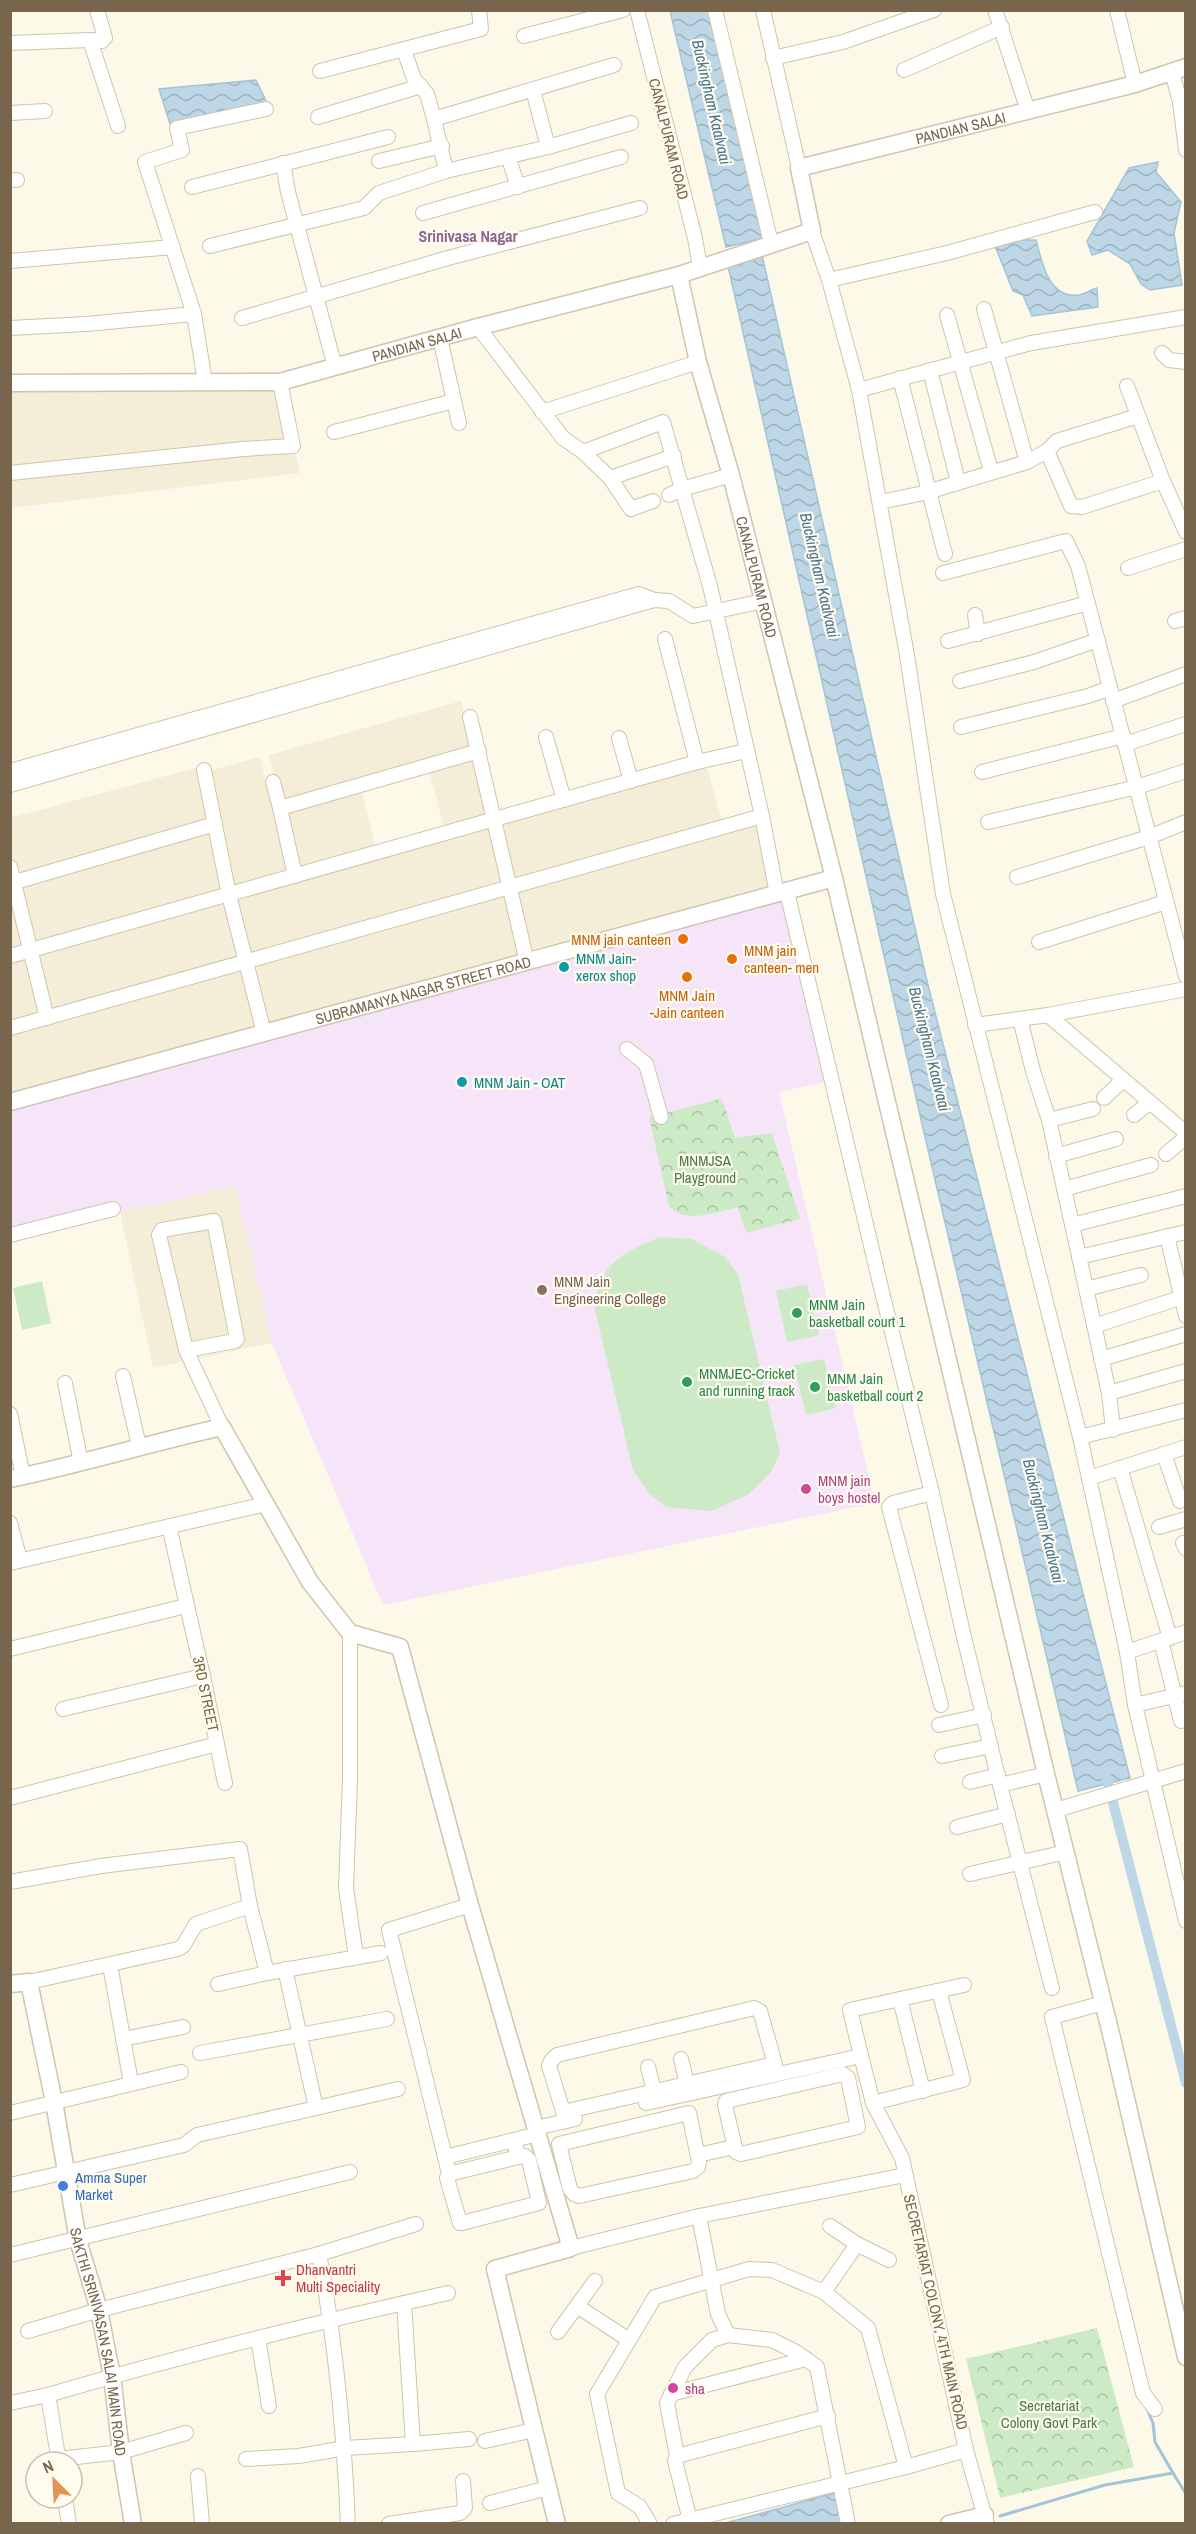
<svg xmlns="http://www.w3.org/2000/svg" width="1196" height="2534" viewBox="0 0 1196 2534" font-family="'Archivo Narrow',sans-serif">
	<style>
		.residential { fill: #f4edd7 }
		.education { fill: #f6e5f9 }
		.grass { fill: #cdeac7 }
		.forest { fill: url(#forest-crowns) }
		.water { fill: url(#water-waves); stroke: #a3c4d8; stroke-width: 1.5 }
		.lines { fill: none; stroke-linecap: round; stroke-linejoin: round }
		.stream { stroke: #a3c4d8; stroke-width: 3 }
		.canal { stroke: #bdd7e6; stroke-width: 10 }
		.minor-casing { stroke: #cfc4ae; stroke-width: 16 }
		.tertiary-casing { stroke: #cfc4ae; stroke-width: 19 }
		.minor { stroke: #fff; stroke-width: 14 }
		.tertiary { stroke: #fff; stroke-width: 16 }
		.food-dot { fill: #e8710a; stroke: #fffcef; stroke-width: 2 }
		.culture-dot { fill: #0f9aa8; stroke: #fffcef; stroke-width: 2 }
		.education-dot { fill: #8d6e63; stroke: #fffcef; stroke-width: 2 }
		.leisure-dot { fill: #2e9e5b; stroke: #fffcef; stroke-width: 2 }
		.hotel-dot { fill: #d1479c; stroke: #fffcef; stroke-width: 2 }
		.shop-dot { fill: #3f7fe0; stroke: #fffcef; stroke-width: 2 }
		.health-dot { fill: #e0444e; stroke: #fffcef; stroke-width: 2 }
		.labels { text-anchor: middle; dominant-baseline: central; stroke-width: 4.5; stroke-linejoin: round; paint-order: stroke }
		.street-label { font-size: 15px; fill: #77654c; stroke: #fffcef }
		.food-label { font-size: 15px; fill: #c56008; stroke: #fffcef; text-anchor: end }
		.culture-label { font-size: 15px; fill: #0d838f; stroke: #fffcef; text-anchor: start }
		.park-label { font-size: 15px; fill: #487d44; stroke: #fffcef }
		.education-label { font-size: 15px; fill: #785e54; stroke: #fffcef; text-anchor: start }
		.leisure-label { font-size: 15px; fill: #27864d; stroke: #fffcef; text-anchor: start }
		.hotel-label { font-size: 15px; fill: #b23c85; stroke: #fffcef; text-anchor: start }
		.shop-label { font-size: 15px; fill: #366cbe; stroke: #fffcef; text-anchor: start }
		.health-label { font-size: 15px; fill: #be3a42; stroke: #fffcef; text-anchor: start }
		.water-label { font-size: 16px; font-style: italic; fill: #497591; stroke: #fffcef }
		.neighbourhood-label { font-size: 16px; font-weight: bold; fill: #8d6593; stroke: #fffcef }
	</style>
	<defs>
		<pattern id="forest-crowns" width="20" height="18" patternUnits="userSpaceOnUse" patternTransform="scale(1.5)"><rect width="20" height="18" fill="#cdeac7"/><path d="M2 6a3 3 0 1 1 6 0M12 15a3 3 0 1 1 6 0" fill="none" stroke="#abc1a4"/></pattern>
		<pattern id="water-waves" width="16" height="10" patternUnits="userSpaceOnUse" patternTransform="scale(1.5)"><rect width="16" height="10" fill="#bdd7e6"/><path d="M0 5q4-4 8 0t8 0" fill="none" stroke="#9eb2bd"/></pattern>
	</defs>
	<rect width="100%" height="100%" fill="#fcf9e9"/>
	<!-- residential -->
	<g class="residential">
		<path d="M277,386L288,440L11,466V387Z"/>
		<path d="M295,451L300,473L11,508L10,477Z"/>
		<path d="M461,701L473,749L282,804L269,755Z"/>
		<path d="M260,757L287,872L233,886L208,771Z"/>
		<path d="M473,757L489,815L444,827L429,770Z"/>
		<path d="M706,763L722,822L514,881L499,821Z"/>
		<path d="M199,767L210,824L17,876L11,852L10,818Z"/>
		<path d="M361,789L376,848L297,871L282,810Z"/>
		<path d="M761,820L774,888L529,950L515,890Z"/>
		<path d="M490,823L502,886L249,959L233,896Z"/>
		<path d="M211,828L224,891L34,943L17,883Z"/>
		<path d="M506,893L519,956L267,1025L250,966Z"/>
		<path d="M10,897L22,948L10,951Z"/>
		<path d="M225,903L240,960L48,1010L33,953Z"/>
		<path d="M27,954L41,1016L11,1024V958Z"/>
		<path d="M242,967L256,1027L11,1092V1033Z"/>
		<path d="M235,1186L272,1343L153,1368L120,1212Z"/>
	</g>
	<!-- education -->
	<path class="education" d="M786,896L830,1081L779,1092L875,1503L383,1605L272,1343L235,1186L11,1238V1107Z"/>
	<!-- grass -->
	<g class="grass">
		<path d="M660,1237L692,1239L725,1257L738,1274L780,1453L771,1472L748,1495L711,1511L666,1507L649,1493L633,1470L595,1310C597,1265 621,1253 660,1237Z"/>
		<path d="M42,1281L51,1323L22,1330L13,1288Z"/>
		<path d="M807,1284L819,1335L787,1342L776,1291Z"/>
		<path d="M824,1359L836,1408L806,1415L794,1365Z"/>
	</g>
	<!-- forest -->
	<g class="forest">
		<path d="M720,1099L724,1104L735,1138L772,1133L800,1219L746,1233L738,1207C715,1212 686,1225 669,1206L649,1117Z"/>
		<path d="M1097,2328L1134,2467L1000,2498L966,2359Z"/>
	</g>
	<!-- water -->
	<g class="water">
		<path d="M670,11H714L768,237L726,247Z"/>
		<path d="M256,80L268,105L170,124L159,89Z"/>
		<path d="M1158,162L1156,172L1181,202L1174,233L1182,285L1150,290L1141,284L1130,264L1108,250L1092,255L1087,241L1129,168Z"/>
		<path d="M1021,240H1036C1042,262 1048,299 1079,295C1084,294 1091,290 1097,288L1098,307L1032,316L1023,295L1013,291L995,246Z"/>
		<path d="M762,255L927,981L1130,1778L1078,1791L922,1124L728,266Z"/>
		<path d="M838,2492L844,2524H722Z"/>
	</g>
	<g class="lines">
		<!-- stream -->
		<g class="stream">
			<path d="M1147,2409L1153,2423L1155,2442L1173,2473"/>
			<path d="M1000,2516L1105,2485L1173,2473L1186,2494"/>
		</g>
		<!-- canal -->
		<path class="canal" d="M1105,1772L1186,2083"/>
		<defs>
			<g id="minor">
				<path d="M637,10L695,238L700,267"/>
				<path d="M715,10L771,243"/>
				<path d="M763,10L799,168"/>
				<path d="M995,10L1028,111"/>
				<path d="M1117,10L1135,84"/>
				<path d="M524,36L623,10"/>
				<path d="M90,40L102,41L105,38L97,10"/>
				<path d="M10,43L90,40L118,126"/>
				<path d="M404,50L414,79L427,94L434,119"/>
				<path d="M773,58L843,42L934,10"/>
				<path d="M904,70L1002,27"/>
				<path d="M320,71L481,29L479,10"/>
				<path d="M1172,72L1180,102L1186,150"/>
				<path d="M533,90L548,147"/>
				<path d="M10,113L45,111"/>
				<path d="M318,117L421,86"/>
				<path d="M508,156L518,187"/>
				<path d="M379,161L442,146"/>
				<path d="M283,163L288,192L335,367"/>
				<path d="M446,171L434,119L614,65"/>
				<path d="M10,180H17"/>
				<path d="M192,187L388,137"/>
				<path d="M423,213L621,157"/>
				<path d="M812,231L829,280L859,390L907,655L943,894L1080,1437L1127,1652L1135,1705L1186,1921"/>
				<path d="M210,246L364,208L379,193L446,171L548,147L631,123"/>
				<path d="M10,261L173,247"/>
				<path d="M829,280L947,253L1095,212"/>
				<path d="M984,309L1027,462"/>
				<path d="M947,315L991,471"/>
				<path d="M242,318L448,258L640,208"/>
				<path d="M478,327L563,438L583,452L610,478L631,509L653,501"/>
				<path d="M10,328L86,324L194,314"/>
				<path d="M440,338L459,423"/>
				<path d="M1162,353L1169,360L1186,362"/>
				<path d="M930,370L958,482"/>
				<path d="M900,378L945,554"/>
				<path d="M205,382L194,314L145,162L182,150L177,128L266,109"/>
				<path d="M1127,386L1163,481L1186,532"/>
				<path d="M859,390L1031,343L1186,317"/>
				<path d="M542,412L698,362"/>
				<path d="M334,432L454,401"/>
				<path d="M1047,451L1071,506L1082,507L1163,481"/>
				<path d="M583,452L663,422L682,489L669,495"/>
				<path d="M10,473L243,449L293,446L280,382"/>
				<path d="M610,478L674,456"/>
				<path d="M880,502L924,493L1027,462L1047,451L1057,441L1138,416"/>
				<path d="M1128,568L1186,549"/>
				<path d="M943,573L1066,541L1078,566L1186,976"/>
				<path d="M975,615L978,634"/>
				<path d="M1175,621L1186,618"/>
				<path d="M665,639L697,762"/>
				<path d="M948,641L1088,603"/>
				<path d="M960,681L1034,662L1098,640"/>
				<path d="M1113,701L1186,674"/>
				<path d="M470,717L527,962"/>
				<path d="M961,727L1088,696L1110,688"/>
				<path d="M546,737L564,800"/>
				<path d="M619,738L631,781"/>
				<path d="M1125,744L1186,724"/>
				<path d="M204,770L229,895L264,1033"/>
				<path d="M10,771L639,594L654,600"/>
				<path d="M982,772L1123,736"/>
				<path d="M273,782L280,808"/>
				<path d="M10,785L654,600L669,601L693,616L763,601"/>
				<path d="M762,816L777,894"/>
				<path d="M988,822L1137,787L1186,771"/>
				<path d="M10,867L47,1018"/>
				<path d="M295,876L280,808L479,751"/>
				<path d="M1017,877L1149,837L1186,822"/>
				<path d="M15,882L215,824"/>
				<path d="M787,892L883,1296L932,1493L963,1633L1000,1785L1046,1774"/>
				<path d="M1039,942L1166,902"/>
				<path d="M10,956L697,762L746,751"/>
				<path d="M1048,1015L1186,1133"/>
				<path d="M1020,1019L1033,1071L1049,1120L1109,1393L1113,1430"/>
				<path d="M975,1025L1048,1015L1186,989"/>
				<path d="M10,1028L762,816L710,586L682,489L731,475"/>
				<path d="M627,1049L646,1064L661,1117"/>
				<path d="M1104,1098L1123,1080"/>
				<path d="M1134,1115L1149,1103"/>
				<path d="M1049,1120L1093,1109"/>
				<path d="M1166,1154L1186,1137"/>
				<path d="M1056,1156L1116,1139"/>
				<path d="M1064,1189L1151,1165"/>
				<path d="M1072,1225L1186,1196"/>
				<path d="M10,1235L113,1209"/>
				<path d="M1167,1236L1186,1316"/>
				<path d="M1079,1257L1186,1232"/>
				<path d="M1086,1289L1141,1275"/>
				<path d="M1094,1326L1186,1296"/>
				<path d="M186,1350L235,1341L237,1339L214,1221L162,1230L159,1235L186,1350L222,1427"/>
				<path d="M1101,1359L1186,1334"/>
				<path d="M123,1376L139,1446"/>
				<path d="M65,1383L81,1463"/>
				<path d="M1109,1393L1186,1371"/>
				<path d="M10,1414L23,1476"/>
				<path d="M1080,1437L1186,1410"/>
				<path d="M1164,1454L1180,1501"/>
				<path d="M1120,1468L1170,1638"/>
				<path d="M1089,1478L1186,1447"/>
				<path d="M932,1493L893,1503L889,1507L941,1705"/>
				<path d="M10,1523L20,1560"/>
				<path d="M169,1526L203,1676L225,1783"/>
				<path d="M1159,1527L1186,1519"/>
				<path d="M1183,1543L1186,1549"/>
				<path d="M10,1563L266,1504"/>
				<path d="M350,1633V1779L346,1888L356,1957"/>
				<path d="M1161,1641L1181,1721"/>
				<path d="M10,1649L186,1606"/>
				<path d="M1127,1652L1186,1632"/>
				<path d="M1135,1705L1186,1693"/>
				<path d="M63,1709L203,1676"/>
				<path d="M939,1725L984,1715"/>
				<path d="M942,1756L991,1746"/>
				<path d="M970,1782L998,1775"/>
				<path d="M1000,1785L1052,1988"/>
				<path d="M10,1798L217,1744"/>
				<path d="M1056,1810L1186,1771"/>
				<path d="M957,1827L1008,1814"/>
				<path d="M970,1874L1066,1852"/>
				<path d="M10,1882L101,1866L240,1849L250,1906L267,1973L381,1953"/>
				<path d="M470,1905L389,1930L445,2157L538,2134"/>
				<path d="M110,1965L131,2083"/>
				<path d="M29,1982L178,1949L183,1946L196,1924L250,1906"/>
				<path d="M218,1984L267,1973"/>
				<path d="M900,1999L923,2091"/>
				<path d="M1103,2003L1052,2017L1143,2393L1155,2409"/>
				<path d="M123,2039L183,2027"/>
				<path d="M200,2053L387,2019"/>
				<path d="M861,2056L873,2103L963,2080L939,1991"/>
				<path d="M681,2059L689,2092"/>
				<path d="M648,2067L656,2099"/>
				<path d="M843,2074L848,2078L858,2127L741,2154L736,2152L725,2105L726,2101Z"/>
				<path d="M646,2103L861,2056L850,2010L964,1985"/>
				<path d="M873,2103L902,2158L966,2450L987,2524"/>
				<path d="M316,2108L398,2089"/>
				<path d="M563,2112L775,2064L760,2011L754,2008L746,2010L557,2055L551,2061L549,2066L566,2121"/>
				<path d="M10,2113L181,2072"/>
				<path d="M689,2113L699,2162L698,2167L693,2171L579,2196L574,2194L570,2189L559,2144Z"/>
				<path d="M536,2128L575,2119"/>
				<path d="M698,2155L734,2147"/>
				<path d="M445,2157L449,2174L447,2178L460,2223H462L539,2203L529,2160L525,2156L518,2157L514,2140"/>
				<path d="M449,2174L518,2157"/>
				<path d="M10,2185L184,2145L197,2135L316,2108L285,1969"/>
				<path d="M699,2216L718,2314L728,2335"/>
				<path d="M830,2226L857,2244L889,2260"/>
				<path d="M571,2248L699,2216L905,2175"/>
				<path d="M10,2255L350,2172"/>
				<path d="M824,2292L857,2244"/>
				<path d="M577,2306L629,2340"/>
				<path d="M28,2331L99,2310L319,2254"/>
				<path d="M558,2332L595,2281"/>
				<path d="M258,2338L269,2406"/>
				<path d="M671,2394L806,2359"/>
				<path d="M48,2395C180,2356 314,2323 448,2293"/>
				<path d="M10,2403L48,2395L59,2462"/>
				<path d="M485,2441L534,2430"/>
				<path d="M413,2444L469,2439"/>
				<path d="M677,2456L828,2416"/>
				<path d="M59,2459L121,2452L186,2433"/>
				<path d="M246,2459L299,2456L345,2448L413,2444L404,2303"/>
				<path d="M198,2476L202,2524"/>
				<path d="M65,2498L69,2524"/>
				<path d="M490,2503L548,2488"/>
				<path d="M348,2524C344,2433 336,2343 319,2254L416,2224"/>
				<path d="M389,2524L460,2513L465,2508L463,2481"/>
				<path d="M650,2524L640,2507L618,2493L597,2394L655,2297L749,2269L772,2270L824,2292L868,2328L906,2467"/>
				<path d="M673,2524L906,2467L966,2450"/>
				<path d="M691,2524L675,2461L677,2456L667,2403L685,2367L712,2340L728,2335L772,2340L796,2352L817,2367L848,2524"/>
			</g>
			<g id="tertiary">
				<path id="s1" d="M679,275L698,362L731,475L834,878L1046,1774L1112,2038L1186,2357"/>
				<path id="s2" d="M10,383L280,382L478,327L679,275L812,231L799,168L1135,84L1186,67"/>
				<path id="s3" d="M10,1102L834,878"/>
				<path d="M10,1479C81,1464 151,1443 222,1427L310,1582L350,1633L400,1647L470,1905L571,2248L495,2269L557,2524"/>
				<path id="s4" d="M10,1984L29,1982L54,2102L78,2240L99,2310L112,2376L121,2452L133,2524"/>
				<path d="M949,2524L985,2515"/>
			</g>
		</defs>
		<!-- minor casing -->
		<use href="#minor" class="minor-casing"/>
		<!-- tertiary casing -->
		<use href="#tertiary" class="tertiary-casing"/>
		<!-- minor -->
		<use href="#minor" class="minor"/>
		<!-- tertiary -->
		<use href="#tertiary" class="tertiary"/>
	</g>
	<!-- markers -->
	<g class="food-dot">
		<circle cx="683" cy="939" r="6"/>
		<circle cx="732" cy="959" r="6"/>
		<circle cx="687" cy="977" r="6"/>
	</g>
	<g class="culture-dot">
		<circle cx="564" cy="967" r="6"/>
		<circle cx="462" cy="1082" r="6"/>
	</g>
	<circle class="education-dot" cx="542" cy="1290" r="6"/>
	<g class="leisure-dot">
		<circle cx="797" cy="1313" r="6"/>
		<circle cx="687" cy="1382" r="6"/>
		<circle cx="815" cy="1387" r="6"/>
	</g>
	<g class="hotel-dot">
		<circle cx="806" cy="1489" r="6"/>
		<circle cx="673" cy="2388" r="6"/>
	</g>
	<circle class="shop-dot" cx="63" cy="2186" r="6"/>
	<path class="health-dot" d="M280 2269h6v6h6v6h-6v6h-6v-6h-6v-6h6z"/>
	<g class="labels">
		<!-- street labels -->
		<g class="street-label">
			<text stroke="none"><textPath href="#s2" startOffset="1054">PANDIAN SALAI</textPath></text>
			<text transform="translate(669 139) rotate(76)">CANALPURAM ROAD</text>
			<text stroke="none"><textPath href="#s2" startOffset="412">PANDIAN SALAI</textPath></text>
			<text stroke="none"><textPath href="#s1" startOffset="312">CANALPURAM ROAD</textPath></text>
			<text stroke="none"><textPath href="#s3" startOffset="428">SUBRAMANYA NAGAR STREET ROAD</textPath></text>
			<text transform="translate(206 1694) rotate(78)">3RD STREET</text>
			<text transform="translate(936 2312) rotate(77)">SECRETARIAT COLONY, 4TH MAIN ROAD</text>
			<text stroke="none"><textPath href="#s4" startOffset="386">SAKTHI SRINIVASAN SALAI MAIN ROAD</textPath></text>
		</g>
		<!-- food labels -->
		<g class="food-label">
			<text x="671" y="939">MNM jain canteen</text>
			<text x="744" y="950" text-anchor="start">MNM jain<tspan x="744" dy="17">canteen- men</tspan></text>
			<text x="687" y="995" text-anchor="middle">MNM Jain<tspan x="687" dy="17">-Jain canteen</tspan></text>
		</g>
		<!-- culture labels -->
		<g class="culture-label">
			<text x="576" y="958">MNM Jain-<tspan x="576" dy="17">xerox shop</tspan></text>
			<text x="474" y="1082">MNM Jain - OAT</text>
		</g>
		<!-- park labels -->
		<g class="park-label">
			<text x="705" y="1160">MNMJSA<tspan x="705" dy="17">Playground</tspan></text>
			<text x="1049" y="2405">Secretariat<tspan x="1049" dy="17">Colony Govt Park</tspan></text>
		</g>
		<!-- education labels -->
		<g class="education-label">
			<text x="554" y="1281">MNM Jain<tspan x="554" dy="17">Engineering College</tspan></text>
		</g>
		<!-- leisure labels -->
		<g class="leisure-label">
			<text x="809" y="1304">MNM Jain<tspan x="809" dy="17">basketball court 1</tspan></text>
			<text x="699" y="1373">MNMJEC-Cricket<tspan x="699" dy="17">and running track</tspan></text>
			<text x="827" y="1378">MNM Jain<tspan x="827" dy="17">basketball court 2</tspan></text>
		</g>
		<!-- hotel labels -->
		<g class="hotel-label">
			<text x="818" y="1480">MNM jain<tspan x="818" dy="17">boys hostel</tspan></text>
			<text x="685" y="2388">sha</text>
		</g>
		<!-- shop labels -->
		<g class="shop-label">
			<text x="75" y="2177">Amma Super<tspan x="75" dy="17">Market</tspan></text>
		</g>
		<!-- health labels -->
		<g class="health-label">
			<text x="296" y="2269">Dhanvantri<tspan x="296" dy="17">Multi Speciality</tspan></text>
		</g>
		<!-- water labels -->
		<g class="water-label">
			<text transform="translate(712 102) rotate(77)">Buckingham Kaalvaai</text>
			<text transform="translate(820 575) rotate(77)">Buckingham Kaalvaai</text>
			<text transform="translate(930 1049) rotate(76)">Buckingham Kaalvaai</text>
			<text transform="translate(1044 1521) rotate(76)">Buckingham Kaalvaai</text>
		</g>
		<!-- neighbourhood labels -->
		<g class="neighbourhood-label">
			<text x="468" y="236">Srinivasa Nagar</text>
		</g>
	</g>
	<!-- border -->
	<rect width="1196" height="2534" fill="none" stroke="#77654c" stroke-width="24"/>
	<!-- north arrow -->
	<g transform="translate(54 2480) rotate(336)"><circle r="28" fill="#fffcef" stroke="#c9c0ae" stroke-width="1.5"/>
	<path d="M0-4.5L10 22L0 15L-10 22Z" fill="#e49250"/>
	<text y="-9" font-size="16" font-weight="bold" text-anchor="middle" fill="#77654c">N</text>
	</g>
</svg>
